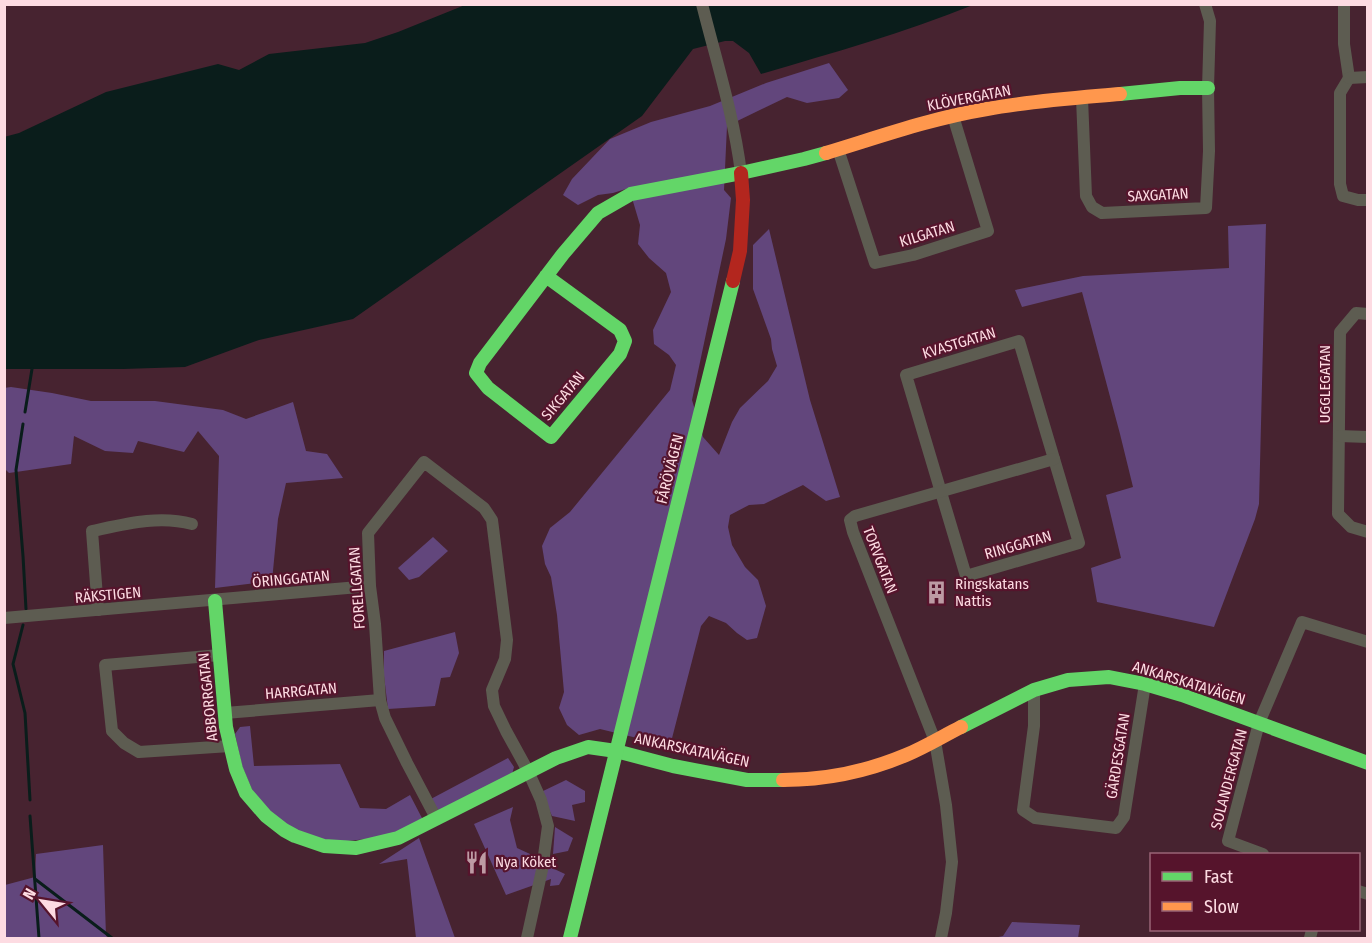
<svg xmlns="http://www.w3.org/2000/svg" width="1372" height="943" viewBox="0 0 1372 943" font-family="'Fira Sans Condensed',sans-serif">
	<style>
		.green { fill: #62467c }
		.water { fill: #0a1d1b }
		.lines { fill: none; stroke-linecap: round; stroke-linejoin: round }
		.stream { stroke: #0a1d1b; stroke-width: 3 }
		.street { stroke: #5d5c51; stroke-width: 12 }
		.fast { stroke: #63d668; stroke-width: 14 }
		.slow { stroke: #ff974d; stroke-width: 14 }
		.jam { stroke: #b3261e; stroke-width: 14 }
		.labels { text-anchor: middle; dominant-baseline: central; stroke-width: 4.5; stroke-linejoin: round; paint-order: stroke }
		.street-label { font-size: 15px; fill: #fddbe2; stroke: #56142c }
		.poi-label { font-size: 15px; fill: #fddbe2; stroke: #56142c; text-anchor: start }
	</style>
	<rect width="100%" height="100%" fill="#472330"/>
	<!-- green -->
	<g class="green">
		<path d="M829,63L848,90L839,98L807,103L787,97L727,126L724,190L731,198L726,239L692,400L703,437L719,455L732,422L740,408L768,381L777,366L772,349L771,339L753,289V245L769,229L810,400L840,497L826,501L803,485L764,504L749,505L730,515L728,527L732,545L745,567L758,580L766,606L757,638L747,640L737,633L726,623L709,616L701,626L670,746L600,729L579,735L567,725L559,708L564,692L557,615L551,577L545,564L542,546L550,528L570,512L670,390L676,365L669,355L654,344L653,330L671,292L666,273L649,258L638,244L640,225L629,188L613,193L598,195L578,205L563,195L572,179L610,139L651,122L710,106L766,83Z"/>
		<path d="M1266,224L1259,504L1255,519L1214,627L1097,602L1091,568L1121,558L1106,495L1133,487L1120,434L1082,292L1022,307L1015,290L1083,276L1229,268L1228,226Z"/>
		<path d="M11,387L52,393L91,401H155L223,410L246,419L293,402L306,451L327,454L343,478L286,483L278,519L272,581L215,588L219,456L198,431L184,452L138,441L133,453L105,451L74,436L71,464L9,473L5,469L4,388Z"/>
		<path d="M433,537L448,551L419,577L409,580L398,568Z"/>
		<path d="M455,632L459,653L450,677L441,678L435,706L388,709L384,676V651Z"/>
		<path d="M250,726L254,766L340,764L360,808L386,809L410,795L423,820L387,837L327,843L295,831L269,811L253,792L242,766L235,734L240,727Z"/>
		<path d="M508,758L514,767L511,778L440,814L429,800Z"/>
		<path d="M566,780L585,791V802L572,805L575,821L552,816L541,792Z"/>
		<path d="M513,807L510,820L517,848L530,854L535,862L550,867L565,874L559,885L550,886L551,879L506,895L474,824Z"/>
		<path d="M555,827L573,838L568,851L553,854Z"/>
		<path d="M419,838L455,938H416L407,859L379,864Z"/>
		<path d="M103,845L106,936L109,938H5V885L35,877L36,854Z"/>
		<path d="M1012,922L1080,925L1078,938H994L1003,936Z"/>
	</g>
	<!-- water -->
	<path class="water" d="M465,5H973C904,33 832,53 761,74L749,53L733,41H725L693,49L642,116L353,319L259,340L185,367L123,369H5L4,137L19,133L106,92L218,64L239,70L269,54L365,43L398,32Z"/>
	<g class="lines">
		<!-- stream -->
		<g class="stream">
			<path d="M25,412L32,369"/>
			<path d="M23,424L16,470L23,556L26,609"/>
			<path d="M23,625L13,664L25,713L30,800"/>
			<path d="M30,816L39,938"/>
			<path d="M35,879L112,938"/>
		</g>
		<!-- street -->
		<g class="street">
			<path d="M702,4C716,60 734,116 741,173"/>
			<path d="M1344,4V44L1349,78"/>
			<path d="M1349,78L1340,93V184L1343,196L1358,200H1368"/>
			<path d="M1349,78L1368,77"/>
			<path d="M1082,98L1086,196L1092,207L1102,213L1206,208L1209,151L1208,88L1210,21L1205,4"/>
			<path d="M838,149L875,263L913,255L988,231L953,116"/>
			<path d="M1368,314L1356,313L1340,332L1338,514L1351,527L1368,532"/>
			<path d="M1019,341L1079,543L966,576L906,375Z"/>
			<path d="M1339,436L1368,437"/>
			<path d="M98,610L92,531C125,524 159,515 192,524"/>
			<path d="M4,618L370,586"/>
			<path d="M220,655L105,665L112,731L124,743L139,752L230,746"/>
			<path d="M1034,690V726L1023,810L1035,818L1116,828L1124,817L1145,684"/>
			<path d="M225,713L380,700"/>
			<path d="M436,818L407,763L385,718L380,700L375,624L370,586L368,533L424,462L484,508L492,520L507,640L505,659L492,690L494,706L506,731L528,771L541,800L548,826L542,870L527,938"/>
			<path d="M1263,854L1228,841L1259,723L1302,622L1368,642"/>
			<path d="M1358,891L1368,894"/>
			<path d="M941,938L946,913L952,862L946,805L935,741L853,532L850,520L855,516L1054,459"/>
			<path d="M1310,938L1312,930"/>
		</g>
		<!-- fast -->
		<g class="fast">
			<path d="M1120,94L1180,88H1208"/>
			<path d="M546,276L620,330L625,341L620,354L551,437L488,388L476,373L480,363L563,254L598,213L631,194L741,173L804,159L826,153"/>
			<path d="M215,601L226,727L236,769L246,793L266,816L284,830L295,836L324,846L356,848L398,838L556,758L588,747L616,751L673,766L747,780H783"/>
			<path d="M961,727L1034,690L1068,680L1109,677L1145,684L1182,695L1368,763"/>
			<path d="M570,938L733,281"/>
		</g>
		<!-- slow -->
		<g class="slow">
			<path d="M826,153C879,137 932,118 987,109C1031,101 1075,98 1120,94"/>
			<path d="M783,780C824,780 868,771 906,755C925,747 943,736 961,727"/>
		</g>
		<!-- jam -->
		<path class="jam" d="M733,281L740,251L743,200L741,173"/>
	</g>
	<!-- icons -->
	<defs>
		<symbol id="building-bare" viewBox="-9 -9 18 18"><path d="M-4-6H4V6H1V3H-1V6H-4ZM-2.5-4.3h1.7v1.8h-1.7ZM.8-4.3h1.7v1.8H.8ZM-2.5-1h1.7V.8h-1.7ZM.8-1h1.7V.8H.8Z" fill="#bd9ba4" stroke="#56142c" stroke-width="2.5" paint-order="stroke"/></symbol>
		<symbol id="restaurant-bare" viewBox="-9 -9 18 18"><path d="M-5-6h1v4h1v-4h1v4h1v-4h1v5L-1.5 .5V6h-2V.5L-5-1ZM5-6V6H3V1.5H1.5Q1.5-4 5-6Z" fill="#bd9ba4" stroke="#56142c" stroke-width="2.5" paint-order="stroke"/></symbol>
	</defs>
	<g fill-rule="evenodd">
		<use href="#building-bare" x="920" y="576" width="33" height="33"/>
		<use href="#restaurant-bare" x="460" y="846" width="33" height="33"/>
	</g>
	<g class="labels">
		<!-- street labels -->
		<g class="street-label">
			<text transform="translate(969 98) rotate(-11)">KLÖVERGATAN</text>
			<text transform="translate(1158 195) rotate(-3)">SAXGATAN</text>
			<text transform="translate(927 234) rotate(-17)">KILGATAN</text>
			<text transform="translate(959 343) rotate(-17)">KVASTGATAN</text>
			<text transform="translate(1325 384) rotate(-90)">UGGLEGATAN</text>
			<text transform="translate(563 396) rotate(-50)">SIKGATAN</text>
			<text transform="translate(670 469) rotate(-76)">FÅRÖVÄGEN</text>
			<text transform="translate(1018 545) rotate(-16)">RINGGATAN</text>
			<text transform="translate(880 560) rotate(69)">TORVGATAN</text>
			<text transform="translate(291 579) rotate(-5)">ÖRINGGATAN</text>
			<text transform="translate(357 588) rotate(-94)">FORELLGATAN</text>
			<text transform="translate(108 595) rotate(-5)">RÄKSTIGEN</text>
			<text transform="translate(1189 683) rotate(17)">ANKARSKATAVÄGEN</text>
			<text transform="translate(301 691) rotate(-5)">HARRGATAN</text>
			<text transform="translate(208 697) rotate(-96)">ABBORRGATAN</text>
			<text transform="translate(692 750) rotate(12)">ANKARSKATAVÄGEN</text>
			<text transform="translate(1118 756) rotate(-81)">GÄRDESGATAN</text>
			<text transform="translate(1229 779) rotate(-75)">SOLANDERGATAN</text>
		</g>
		<!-- poi labels -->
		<g class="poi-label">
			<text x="955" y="584">Ringskatans<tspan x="955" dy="17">Nattis</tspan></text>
			<text x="495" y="862">Nya Köket</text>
		</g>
	</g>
	<!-- border -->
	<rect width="1372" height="943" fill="none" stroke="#fddbe2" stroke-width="12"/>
	<!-- legend -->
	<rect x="1150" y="853" width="210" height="78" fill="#56142c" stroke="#996475" stroke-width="1.5"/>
	<rect x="1162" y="872" width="30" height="9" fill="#63d668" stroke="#996475" stroke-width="1.5"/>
	<text x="1204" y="883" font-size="18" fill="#fddbe2">Fast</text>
	<rect x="1162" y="902" width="30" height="9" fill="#ff974d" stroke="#996475" stroke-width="1.5"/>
	<text x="1204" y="913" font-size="18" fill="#fddbe2">Slow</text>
	<!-- north arrow -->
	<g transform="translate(42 901) rotate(300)" stroke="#56142c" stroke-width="4.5" paint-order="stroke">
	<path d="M0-4.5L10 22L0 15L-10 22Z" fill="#fddbe2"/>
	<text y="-9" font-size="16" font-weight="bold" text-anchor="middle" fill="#fddbe2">N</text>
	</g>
</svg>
